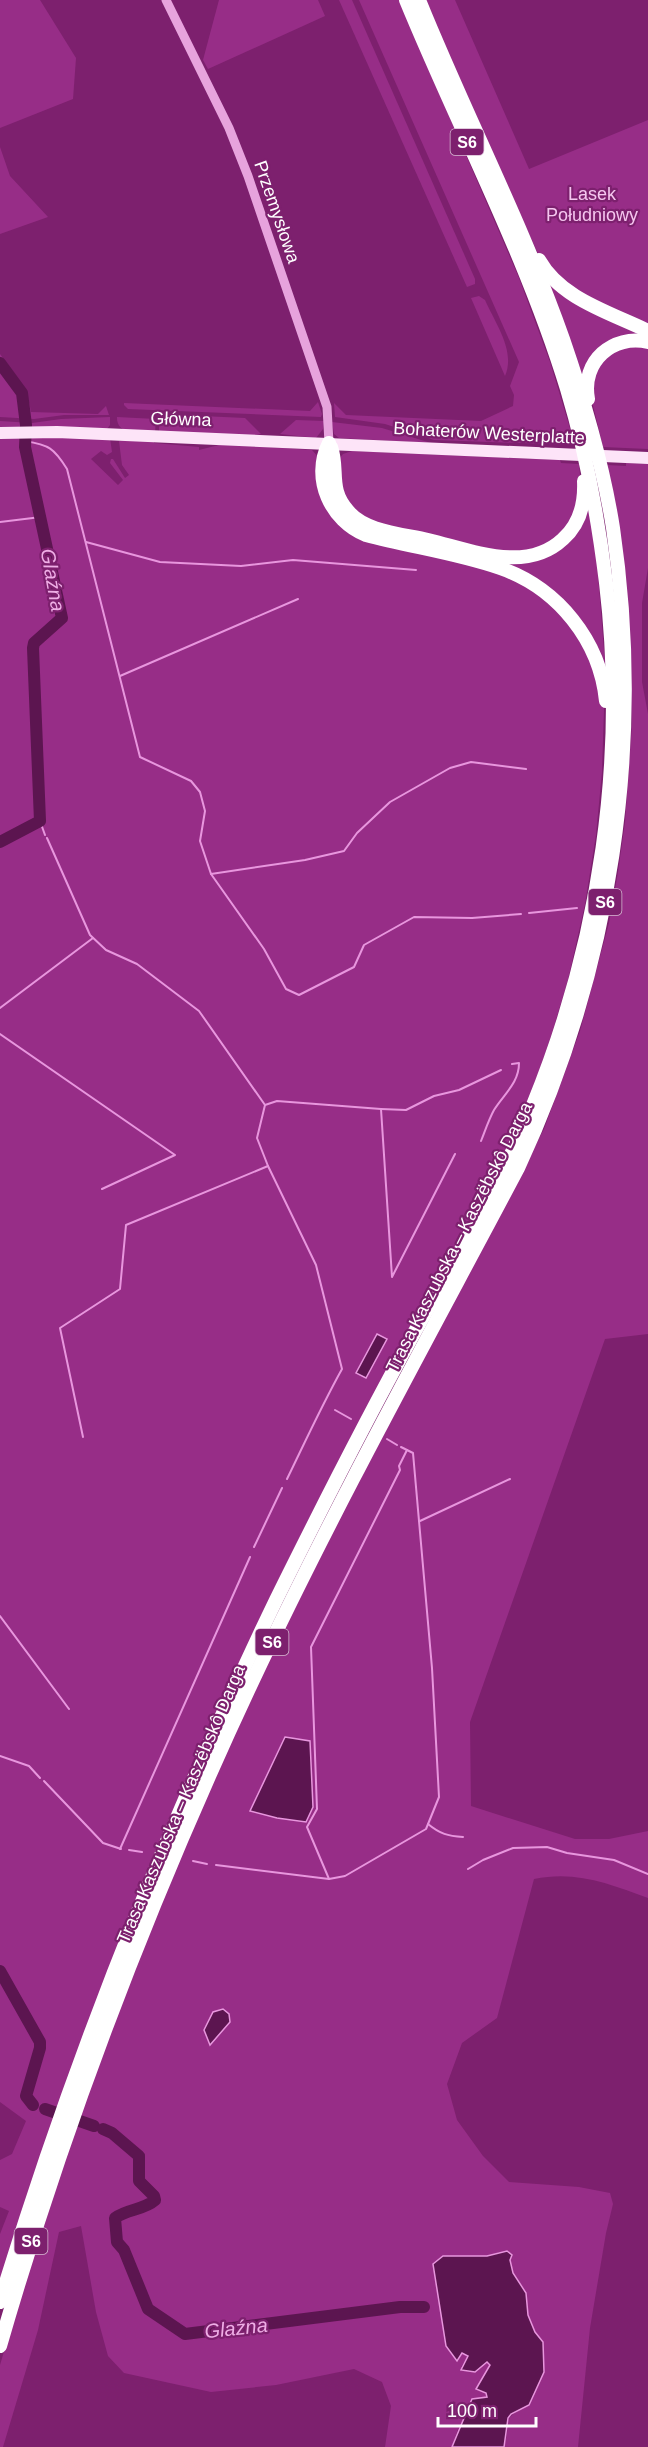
<svg xmlns="http://www.w3.org/2000/svg" width="648" height="2447" viewBox="0 0 648 2447" font-family="Helvetica,sans-serif">
	<style>
		.green { fill: #972d87 }
		.water { fill: #5c1550; stroke: #e896de; stroke-width: 1.5 }
		.lines { fill: none; stroke-linecap: round; stroke-linejoin: round }
		.stream { stroke: #e896de; stroke-width: 2 }
		.river { stroke: #5c1550; stroke-width: 12 }
		.minor { stroke: #e7a3dd; stroke-width: 9 }
		.major { stroke: #fde4f8; stroke-width: 12 }
		.highway { stroke: #fff; stroke-width: 14 }
		.labels { text-anchor: middle; dominant-baseline: central; stroke-width: 4.5; stroke-linejoin: round; paint-order: stroke }
		.shield { fill: #7d206e; stroke: #d8bcd4; stroke-width: 1.5 }
		.shield-label { font-size: 16px; font-weight: bold; fill: #fff }
		.park-label { font-size: 18px; fill: #f5c6ef; stroke: #7d206e }
		.street-label { font-size: 18px; fill: #fff; stroke: #7d206e }
		.water-label { font-size: 20px; font-style: italic; fill: #efaee6; stroke: #7d206e }
	</style>
	<rect width="100%" height="100%" fill="#7d206e"/>
	<!-- green -->
	<g class="green">
		<path d="M0,0H40L76,58L73,99L0,128Z"/>
		<path d="M219,0H318L325,16L208,69L203,60Z"/>
		<path d="M339,0H352L475,279V284L467,287Z"/>
		<path d="M359,0H399L519,278L550,362L575,445L434,440L385,424L335,417L334,403L346,415L481,421L513,406L514,395L510,386L519,362Z"/>
		<path d="M426,0H455L529,169L648,120V326L573,290L538,254L455,70Z"/>
		<path d="M0,147L10,176L48,217L0,234Z"/>
		<path d="M547,279L648,334L625,338L583,382Z"/>
		<path d="M479,296L485,300C495,323 516,351 505,376L471,298Z"/>
		<path d="M619,347H648V449L603,447L590,393L597,365Z"/>
		<path d="M0,354C14,373 28,388 31,412L98,414L106,406L109,415H64L34,419L0,417Z"/>
		<path d="M318,402L322,414L321,417L128,409L124,405V403L310,411Z"/>
		<path d="M159,414L245,418L261,434L244,437L159,432Z"/>
		<path d="M110,417V425L107,429H0V421L32,423L61,419Z"/>
		<path d="M117,417L156,419L155,433C142,432 116,436 117,417Z"/>
		<path d="M296,420L324,421L323,429L316,438L280,434Z"/>
		<path d="M332,422L382,428L431,443L339,438L334,434Z"/>
		<path d="M0,437L110,438L112,452L107,455L101,451L91,459L118,485L123,480L110,463L111,459H113L125,478L129,475L122,465L119,441L154,439V443L199,447V450L223,444L312,450L319,458L325,502L503,573L547,598L585,644L602,693L604,710L602,772L596,835L585,904L568,980L552,1033L538,1074L506,1152L485,1194L351,1437L314,1509L263,1611L165,1829L0,2284V2234L9,2211L0,2207V2160L12,2154L26,2121L0,2102Z"/>
		<path d="M352,451L560,460L561,463L579,464L581,485L571,524L546,547L513,554L370,522L343,499L339,459L343,454Z"/>
		<path d="M626,463L648,464V568L642,603V682L648,714V1334L605,1339L470,1722L471,1806L575,1839H609L648,1831V1898C610,1884 576,1870 534,1879L497,2018L462,2043L447,2084L457,2120L483,2156L509,2182L579,2187L610,2193L613,2204L606,2233L590,2328L578,2447H504C513,2418 498,2421 529,2405L543,2342L535,2332L528,2315L526,2293L513,2273L510,2260L500,2252L488,2256H456L458,2361L462,2353L468,2356L461,2367L487,2361L490,2365L485,2372L487,2397L458,2429L452,2447H385L391,2406L382,2382L354,2369L276,2385L211,2392L124,2373L108,2356L96,2312L81,2226L59,2232L38,2330L3,2447H0V2365L22,2291L81,2110L175,1866L231,1740L299,1596L544,1129L580,1031L609,923L618,872L625,822L632,723L626,577L607,465L626,466Z"/>
		<path d="M330,479L363,527L539,558L589,508L597,562L606,676L541,584L352,524Z"/>
	</g>
	<!-- water -->
	<g class="water">
		<path d="M377,1334L387,1339L366,1378L356,1373Z"/>
		<path d="M285,1737L310,1741L313,1807L306,1822L277,1818L250,1811Z"/>
		<path d="M223,2009L229,2014L230,2022L210,2045L204,2030L213,2012Z"/>
		<path d="M507,2251L512,2255L510,2260L513,2273L526,2293L528,2315L535,2332L543,2342L544,2372L529,2405L511,2414L508,2418L504,2447H452L472,2399L487,2397L486,2393L476,2389L490,2365L487,2362L475,2372L461,2370L468,2356L462,2353L457,2361L446,2346L433,2264L443,2256H487Z"/>
	</g>
	<g class="lines">
		<!-- stream -->
		<g class="stream">
			<path d="M25,441C49,445 54,448 67,469L140,757L191,781L200,792L205,811L200,841L211,874L305,860L344,851L357,833L390,802L450,768L471,762L526,769"/>
			<path d="M0,522L41,517"/>
			<path d="M86,542L160,562L241,566L293,560L416,570"/>
			<path d="M120,676L298,599"/>
			<path d="M40,821L45,835"/>
			<path d="M47,838L90,935L106,950L137,964L199,1011L265,1105L257,1138L268,1166L316,1265L342,1369C322,1405 305,1442 287,1479"/>
			<path d="M211,874L264,949L286,989L299,995L354,967L364,945L414,917L472,918L521,914"/>
			<path d="M529,913L577,908"/>
			<path d="M0,1008L93,938"/>
			<path d="M0,1034L175,1155L102,1189"/>
			<path d="M265,1105L277,1101L381,1109L392,1277L455,1154"/>
			<path d="M381,1109L406,1110L434,1096L459,1090L501,1070"/>
			<path d="M481,1141C485,1131 489,1119 494,1110C504,1094 519,1083 519,1063L512,1064"/>
			<path d="M335,1410L351,1419"/>
			<path d="M83,1437L60,1328L120,1289L126,1225L268,1166"/>
			<path d="M387,1439L397,1445"/>
			<path d="M420,1521L510,1479"/>
			<path d="M254,1547L282,1488"/>
			<path d="M0,1616L69,1709"/>
			<path d="M0,1756L29,1766L40,1778"/>
			<path d="M44,1781L103,1843L121,1849"/>
			<path d="M428,1824C440,1834 448,1836 463,1837"/>
			<path d="M120,1849L250,1557"/>
			<path d="M129,1850L142,1852"/>
			<path d="M193,1861L207,1864"/>
			<path d="M216,1865L329,1879L345,1876L426,1829L439,1797L432,1668L413,1453L401,1447"/>
			<path d="M468,1869L483,1860L513,1848L547,1847L567,1853L614,1860L648,1874"/>
			<path d="M329,1879L307,1827L317,1809L311,1647L400,1470L399,1466L407,1450"/>
		</g>
		<!-- river -->
		<g class="river">
			<path d="M0,363L22,393L26,425L25,447L62,618L34,643L33,648L40,821L0,842"/>
			<path d="M0,1971L40,2042V2048L26,2096L33,2105"/>
			<path d="M45,2109L94,2126"/>
			<path d="M103,2129L112,2133L139,2156V2181L154,2196L155,2200C144,2210 127,2209 115,2218L117,2242L124,2250L148,2309L185,2334L400,2307H424"/>
		</g>
		<!-- minor -->
		<path class="minor" d="M166,0L229,128L248,176L327,407L329,443"/>
		<!-- major -->
		<path class="major" d="M0,433L57,432L648,458"/>
		<!-- highway -->
		<g class="highway">
			<path d="M539,260C561,299 609,312 648,331"/>
			<path d="M588,399C581,361 613,334 648,342"/>
			<path d="M329,443C311,479 331,521 366,535C411,547 457,553 500,568C558,588 600,641 606,701"/>
			<path d="M331,447C339,470 328,489 348,511C365,532 403,534 428,540C471,550 526,574 563,539C580,524 585,503 584,481"/>
			<path d="M0,2302C73,2061 167,1826 276,1600C320,1511 365,1422 413,1335C455,1260 500,1185 533,1105C600,941 627,759 606,583C598,517 586,452 567,389C526,255 459,129 406,0"/>
			<path d="M0,2346C66,2118 152,1895 253,1680C335,1506 428,1338 518,1168C611,969 645,746 613,528C603,464 584,400 563,339C522,223 465,114 419,0"/>
		</g>
	</g>
	<g class="labels">
		<!-- shield labels -->
		<g class="shield">
			<rect x="450.5" y="129" width="33" height="26" rx="4.5"/>
			<rect x="588.5" y="889" width="33" height="26" rx="4.5"/>
			<rect x="255.5" y="1629" width="33" height="26" rx="4.5"/>
			<rect x="14.5" y="2228" width="33" height="26" rx="4.5"/>
		</g>
		<g class="shield-label">
			<text x="467" y="142">S6</text>
			<text x="605" y="902">S6</text>
			<text x="272" y="1642">S6</text>
			<text x="31" y="2241">S6</text>
		</g>
		<!-- park labels -->
		<g class="park-label">
			<text x="592" y="194">Lasek<tspan x="592" dy="21">Południowy</tspan></text>
		</g>
		<!-- street labels -->
		<g class="street-label">
			<text transform="translate(277 212) rotate(71)">Przemysłowa</text>
			<text transform="translate(181 419) rotate(2)">Główna</text>
			<text transform="translate(489 433) rotate(3)">Bohaterów Westerplatte</text>
			<text transform="translate(459 1237) rotate(-63)">Trasa Kaszubska – Kaszëbskô Darga</text>
			<text transform="translate(181 1804) rotate(-67)">Trasa Kaszubska – Kaszëbskô Darga</text>
		</g>
		<!-- water labels -->
		<g class="water-label">
			<text transform="translate(53 580) rotate(80)">Glaźna</text>
			<text transform="translate(236 2328) rotate(-6)">Glaźna</text>
		</g>
	</g>
	<!-- scale -->
	<path d="M438 2417v9h98v-9" fill="none" stroke="#ffffff" stroke-width="3"/>
	<text x="447" y="2417" font-size="18" fill="#ffffff" stroke="#7d206e" stroke-width="4.5" paint-order="stroke">100 m</text>
</svg>
